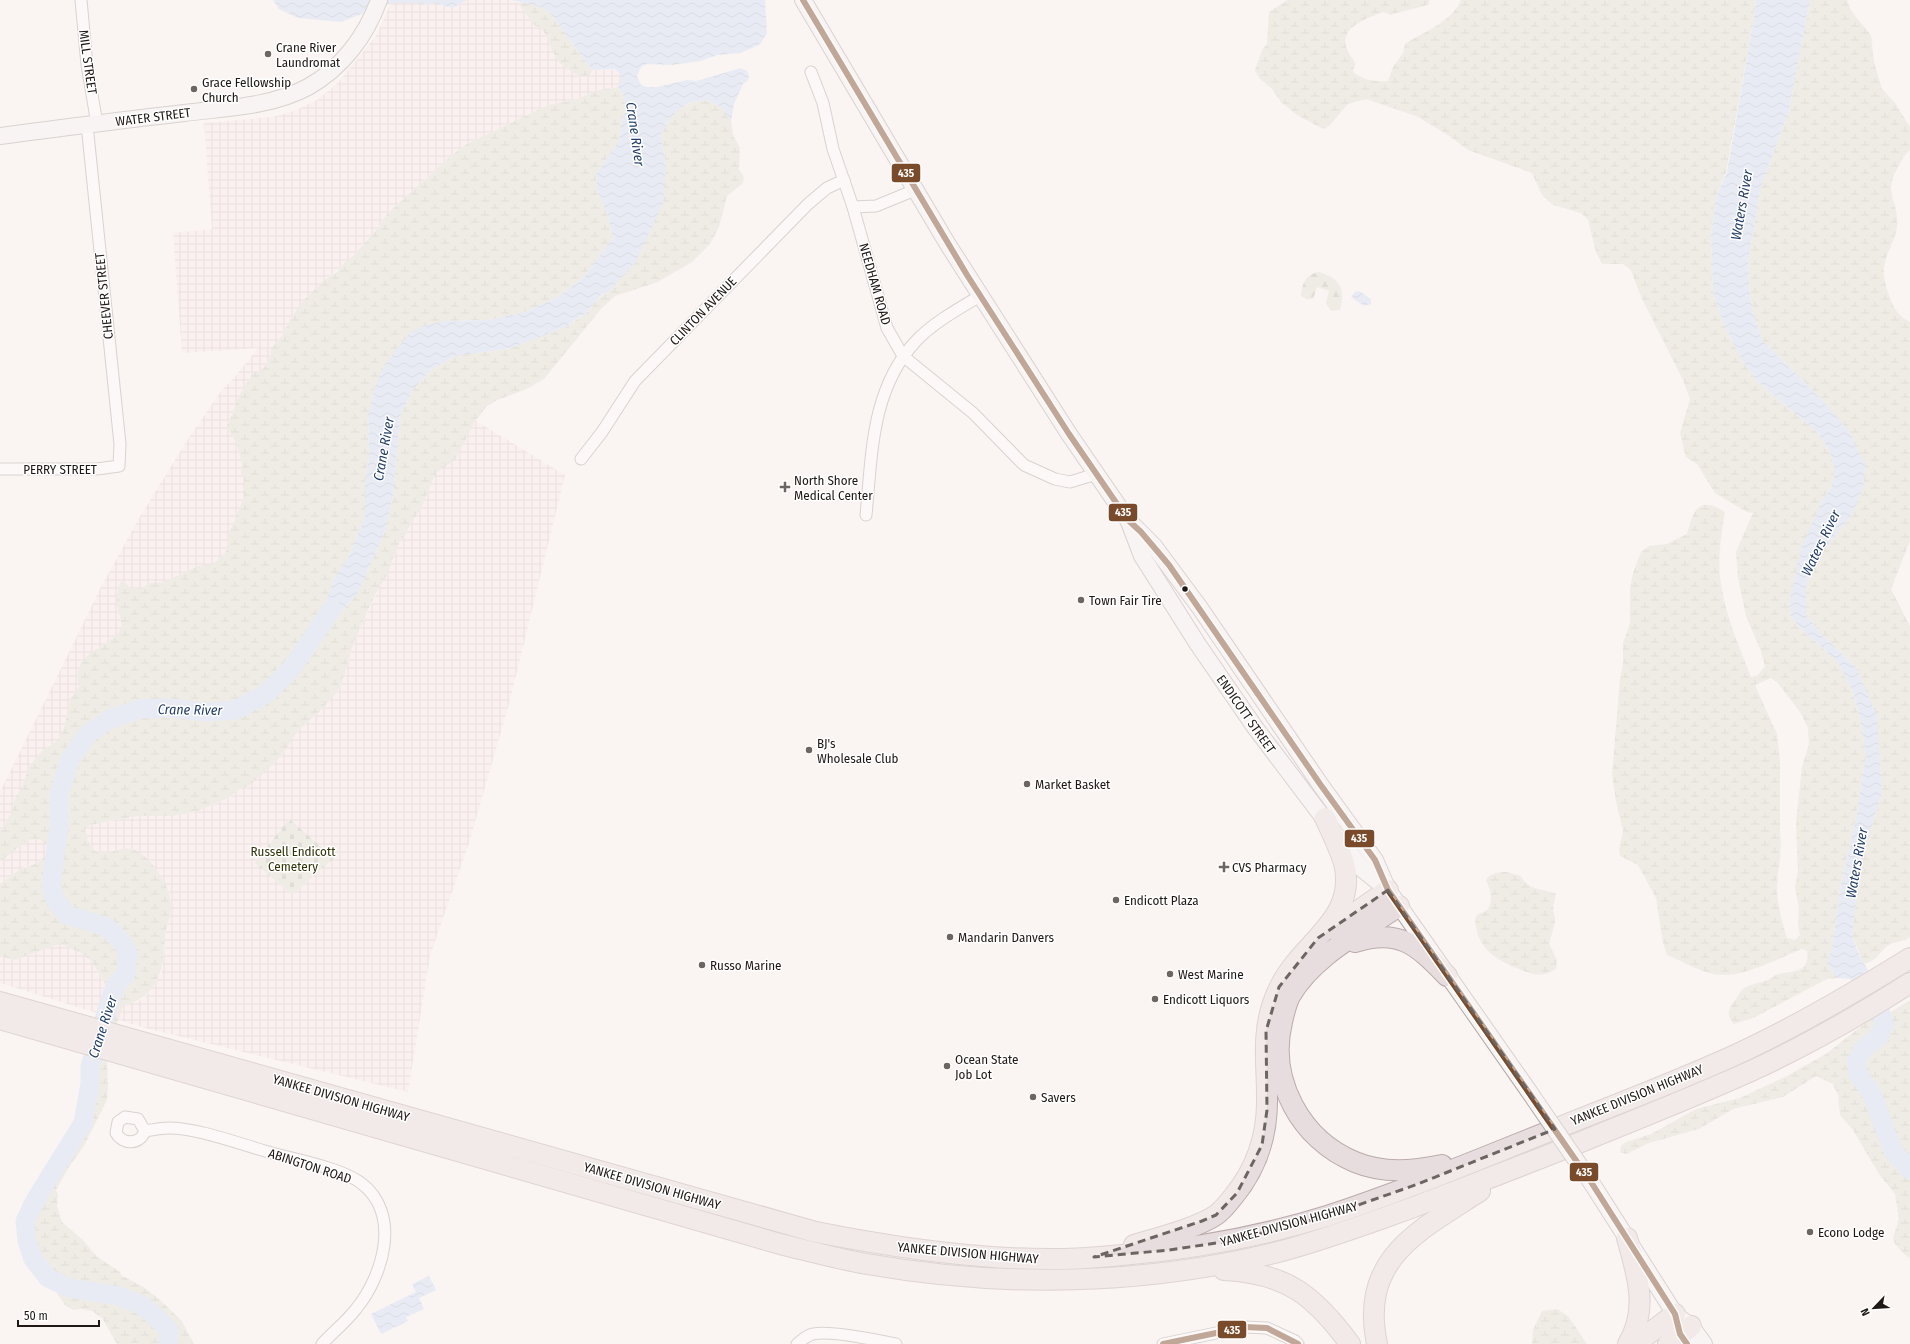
<svg xmlns="http://www.w3.org/2000/svg" width="1910" height="1344" viewBox="0 0 1910 1344" font-family="'Fira Sans Condensed',sans-serif">
	<style>
		.industrial { fill: url(#industrial-grid) }
		.forest { fill: url(#forest-firs) }
		.wetland { fill: url(#wetland-marsh); fill-rule: evenodd }
		.cemetery { fill: url(#cemetery-stones) }
		.water { fill: url(#water-waves) }
		.lines { fill: none; stroke-linecap: round; stroke-linejoin: round }
		.river { stroke: #d4e1f7; stroke-width: 19 }
		.minor-casing { stroke: #b1aaa7; stroke-width: 13 }
		.secondary-casing { stroke: #b1aaa7; stroke-width: 18 }
		.motorway-casing { stroke: #baacac; stroke-width: 22 }
		.minor { stroke: #fefdfd; stroke-width: 11 }
		.secondary { stroke: #f7f4f4; stroke-width: 16 }
		.motorway { stroke: #e8ddde; stroke-width: 20 }
		.secondary-bridge-casing { stroke: #b1aaa7; stroke-width: 18; stroke-linecap: butt }
		.secondary-bridge { stroke: #f7f4f4; stroke-width: 16 }
		.bus-1-casing { stroke: #fff; stroke-width: 9 }
		.bus-1 { stroke: #7a4b2a; stroke-width: 6 }
		.marked { fill: none; stroke: #6c6562; stroke-width: 3; stroke-dasharray: 8 5; stroke-linejoin: round }
		.poi-dot { fill: #6c6562; stroke: #fff; stroke-width: 1.5 }
		.bus-dot { fill: #201814; stroke: #fff; stroke-width: 1.5 }
		.labels { text-anchor: middle; dominant-baseline: central; stroke-width: 3; stroke-linejoin: round; paint-order: stroke }
		.poi-label { font-size: 13px; fill: #201814; stroke: #fff; text-anchor: start }
		.street-label { font-size: 13px; fill: #201814; stroke: #fff }
		.park-label { font-size: 13px; fill: #303509; stroke: #fff }
		.water-label { font-size: 14px; font-style: italic; fill: #233e68; stroke: #fff }
		.line-badge { stroke: #fff; stroke-width: 1.5 }
		.badge-label { font-size: 11px; text-anchor: middle; font-weight: bold; fill: #fff }
	</style>
	<defs>
		<pattern id="industrial-grid" width="8" height="8" patternUnits="userSpaceOnUse"><rect width="8" height="8" fill="#fcebee"/><path d="M0 4h8M4 0v8" fill="none" stroke="#d8c9cb"/></pattern>
		<pattern id="forest-firs" width="22" height="20" patternUnits="userSpaceOnUse"><rect width="22" height="20" fill="#e2e2d5"/><path d="M5 1l3.5 6h-7zM16 11l3.5 6h-7z" fill="#c2c1b6"/></pattern>
		<pattern id="wetland-marsh" width="20" height="14" patternUnits="userSpaceOnUse"><rect width="20" height="14" fill="#e2e2d5"/><path d="M1 5h8M5 5V1M11 12h8M15 12V8" fill="none" stroke="#c2c1b6"/></pattern>
		<pattern id="cemetery-stones" width="16" height="16" patternUnits="userSpaceOnUse"><rect width="16" height="16" fill="#e2e2d5"/><path d="M2 7V4a2 2 0 0 1 4 0v3zM10 15v-3a2 2 0 0 1 4 0v3z" fill="#c2c1b6"/></pattern>
		<pattern id="water-waves" width="16" height="10" patternUnits="userSpaceOnUse"><rect width="16" height="10" fill="#d4e1f7"/><path d="M0 5q4-4 8 0t8 0" fill="none" stroke="#b6c0d3"/></pattern>
	</defs>
	<rect width="100%" height="100%" fill="#faf4f2"/>
	<!-- industrial -->
	<g class="industrial">
		<path d="M467,0H511L518,3L526,2L592,70H616L621,75V84L619,87L599,90L574,100L548,105L467,144L452,155L387,214L377,229L353,256L307,297L293,315L281,337L284,495L80,708L21,802L0,831V792L101,587L138,520L186,442L221,391L234,378L258,348L182,353L173,233L212,229L204,123L273,117L296,110L317,100L337,84L376,36L391,3H415L428,5L433,3L453,8Z"/>
		<path d="M437,397L565,475L509,704L469,843L430,956L408,1092L145,1028L0,983V956L14,960L57,945H63L81,953L91,961L105,983L108,996L136,1003L146,996L161,974L165,949V936L171,911V898L166,886L119,849L107,854L95,851L88,841L85,829L90,825L115,820L141,816H173L198,811L228,798L238,790L250,784L265,772L283,754L297,732L321,710L338,691L343,679L354,642L394,556Z"/>
		<path d="M33,838L39,839L45,842L51,851L37,863L19,870L0,884V861L27,840Z"/>
	</g>
	<!-- forest -->
	<path class="forest" d="M1319,272C1340,278 1346,289 1340,310L1331,311L1326,303L1329,291L1317,287L1313,299H1307L1301,296C1302,283 1306,274 1319,272Z"/>
	<!-- wetland -->
	<g class="wetland">
		<path d="M1288,0H1429V4C1417,9 1404,10 1391,15L1383,12C1368,18 1338,27 1347,49C1348,54 1353,58 1355,63L1353,72C1363,80 1375,82 1388,81L1393,67L1403,53L1405,44C1423,32 1452,22 1461,0H1756L1754,17L1726,172L1716,196L1711,235L1713,294L1726,329L1743,362L1758,382L1817,432L1830,452L1835,471L1831,487L1821,503L1789,604L1791,616L1801,629L1837,661L1852,689L1860,718L1866,754L1856,818L1840,889L1832,947L1827,963L1837,978L1827,979L1753,1018L1734,1024C1726,1015 1728,1009 1735,1000C1738,997 1739,993 1742,990C1748,984 1758,984 1765,981C1769,980 1772,977 1776,975C1784,972 1795,973 1802,968C1808,963 1808,958 1807,951L1802,949C1779,958 1748,975 1723,975C1705,975 1684,962 1667,955L1663,943L1656,898L1638,865L1620,856L1619,850L1623,831L1616,801L1612,775L1620,679L1623,664V643L1630,623V588L1633,573L1641,552L1649,546L1667,544L1687,534C1693,510 1699,495 1725,512C1721,533 1718,556 1720,577C1724,612 1738,644 1751,677L1758,675L1765,666L1761,651L1746,616L1738,578L1736,552L1753,513L1747,512L1715,493L1697,464L1686,457L1680,433L1690,399L1683,380L1641,297L1631,270L1623,264H1602L1596,252L1588,220L1581,213L1553,205L1542,195L1532,173L1468,150L1448,135L1416,116L1366,99L1348,104L1329,126L1323,129L1297,115L1281,102L1272,89L1259,78L1255,70L1262,50L1267,44L1269,12ZM1771,678L1777,682L1800,712L1808,728L1809,744L1802,767L1796,822L1798,871L1795,887L1799,908L1798,925L1800,935L1795,940L1787,938C1782,922 1778,907 1777,890C1777,870 1783,851 1780,832V760L1777,734L1755,685Z"/>
		<path d="M1810,0H1847L1851,11L1871,35L1874,62L1882,89L1895,103L1910,127V150C1904,155 1901,161 1898,167C1882,196 1899,199 1897,226C1896,240 1886,252 1884,267C1882,279 1891,307 1900,315C1902,318 1907,320 1910,322V541L1891,589L1910,626V937C1903,943 1896,940 1889,945C1878,952 1880,959 1864,964L1852,935L1854,913L1861,862L1882,793L1856,667L1821,634L1806,614V586L1820,555L1852,515L1823,401L1763,341L1754,316L1750,295L1748,264L1760,190L1789,110Z"/>
		<path d="M526,2L538,6L550,13L592,70L591,74L582,77L572,72L560,63L552,51L547,36L539,27L534,25L518,3Z"/>
		<path d="M618,87L623,94L626,109L621,124L619,141L596,174L597,191L608,216L613,238L583,278L558,297L525,312L489,320L445,321L368,416L369,458L365,483V516L349,556L334,579L325,605L317,616L327,628L358,593L386,529L393,495L400,416L413,389L432,369L455,356L511,348L568,326C574,320 581,318 586,313C594,305 598,296 609,291L666,165L661,134L669,120L678,110L692,102L708,100L722,108L731,122L733,135L740,148L739,170L744,177L743,183L727,196L719,227L710,244L692,262L658,282L615,296L601,309L544,379L527,389L497,400L486,407L474,423L457,457L452,462L436,473L421,508L397,547L388,573L375,595L354,642L343,679L338,691L321,710L297,732L283,754L265,772L250,785L238,790L228,798L198,811L173,816H141L115,820L90,825L85,829L88,841L95,851C110,857 125,842 139,852C155,863 174,891 171,911C170,920 165,929 165,938C164,970 158,997 123,1006L107,1055L108,1087L107,1100L84,1146L69,1167L56,1190L58,1195L57,1206L62,1222L83,1240L96,1256L120,1272L121,1275L145,1288L160,1300L181,1320L194,1344H117L102,1318L92,1311L82,1309L73,1310L65,1305L51,1285L36,1272L24,1252L19,1231L23,1202L61,1153L78,1118L86,1087L84,1081L85,1068L95,1045L98,1026L107,1009L108,996L105,983L91,961L81,953L63,945H57L14,960L0,956V884L19,870L37,863L51,851C34,823 20,850 0,861V831L12,812V805L22,786L30,765L42,751L56,742L63,731L71,698L79,687L77,675L81,663L88,655L117,635L122,626L116,600L120,583L123,581L131,588L141,589L150,583L164,582L198,566L211,565L224,555L228,546L229,532L236,518L244,496L245,482L241,473L242,464L237,444L228,429L227,421L232,415L238,398L253,373L261,370L266,365L271,356V349L281,337L293,315L303,301L323,281L337,272L344,263L353,256L377,229L387,214L452,155L467,144L548,105L574,100L599,90Z"/>
		<path d="M1507,872L1521,876C1529,892 1543,888 1556,894L1553,906L1555,922L1549,944L1557,960L1556,969C1539,979 1532,974 1516,968C1497,960 1479,949 1476,926C1475,923 1475,917 1477,915C1480,913 1483,913 1486,911C1495,902 1490,889 1486,880C1490,873 1498,872 1507,872Z"/>
		<path d="M1910,1000V1258L1904,1254L1895,1244L1893,1238L1899,1219L1895,1194L1879,1174L1853,1130L1840,1115L1838,1095L1833,1084L1816,1076L1783,1097L1733,1109L1699,1129L1649,1143L1626,1154L1620,1152L1621,1146L1626,1142L1651,1134L1696,1109L1740,1098L1787,1076L1826,1054L1869,1020L1891,1012Z"/>
		<path d="M1557,1309L1568,1316L1587,1344H1532L1533,1330L1542,1311Z"/>
	</g>
	<!-- cemetery -->
	<path class="cemetery" d="M289,819L334,858L292,895L255,863Z"/>
	<!-- water -->
	<g class="water">
		<path d="M273,0H467L453,8L433,3L428,5L415,3H391L341,22L298,18L279,9Z"/>
		<path d="M511,0H765L767,33L761,43L757,46L740,53L718,55L700,61L673,65L647,64L641,67L637,76L641,85L647,87H657L687,80L696,81L741,68L747,71L749,76L748,80L743,84L734,104L731,122L722,108L708,100L691,102L678,110L669,120L661,134L666,165L663,204L635,263L609,291L601,295L585,314L573,321L568,326L511,348L455,356L432,369L413,389L400,416L393,495L386,529L358,593L320,635L315,624L317,616L325,605L334,579L349,556L365,516V483L369,458L368,416L375,387L385,364L410,333L426,325L445,321L489,320L525,312L558,297L583,278L613,238L608,216L597,191L596,174L619,141L621,124L626,109L623,94L618,87L621,82V75L615,69L592,70L550,13L538,6Z"/>
		<path d="M1756,0H1810L1789,110L1760,190L1748,264L1750,295L1754,316L1763,341L1823,401L1849,431L1866,466L1863,488L1852,515L1820,555L1806,586V614L1821,634L1856,667L1877,716L1882,793L1861,862L1852,935L1858,952L1890,1012L1869,1020L1859,993L1850,979L1837,978L1827,963L1832,947L1840,889L1856,818L1866,754L1860,718L1852,689L1837,661L1801,629L1791,616L1789,604L1801,548L1821,503L1831,487L1835,471L1830,452L1817,432L1758,382L1743,362L1726,329L1713,294L1711,235L1716,196L1727,172L1754,17Z"/>
		<path d="M1359,291L1371,299V304L1364,306L1351,297L1355,292Z"/>
		<path d="M429,1276L436,1290L419,1298L424,1309L406,1317L408,1321L381,1334L371,1314L416,1292L412,1284Z"/>
	</g>
	<g class="lines">
		<!-- river -->
		<g class="river">
			<path d="M1870,993L1880,1011L1884,1024L1879,1037L1863,1049L1856,1062L1858,1074L1872,1094L1893,1151L1910,1170"/>
			<path d="M168,1344L169,1330L156,1317L141,1305L119,1296L69,1288L48,1278L33,1259L27,1241L25,1221L37,1197L83,1123L90,1084V1066L111,997L116,985L126,974L128,953L120,940L107,927L67,915L55,900L51,884L59,826V794L70,759L88,734L110,719L139,709L169,708L207,712L236,710L266,694L291,669L332,609"/>
		</g>
		<defs>
			<g id="minor">
				<path d="M81,0L87,65L97,124"/>
				<path d="M811,72L823,103L833,149L853,207L887,328L903,356L973,413L1024,465L1055,479L1070,482L1096,474"/>
				<path d="M853,207L876,206L915,190"/>
				<path d="M581,459L602,432L635,381L808,204L827,188L844,180"/>
				<path d="M0,469H97L119,466L120,444L87,125"/>
				<path d="M866,515C872,454 871,389 916,341C933,323 958,309 980,296"/>
				<path d="M125,1117L138,1119L145,1131C140,1145 123,1145 116,1133L118,1122Z"/>
				<path d="M145,1131C152,1130 161,1128 169,1128C199,1128 242,1145 272,1153C297,1160 341,1168 361,1183C402,1214 383,1276 356,1309C346,1322 333,1332 322,1344"/>
				<path d="M797,1344C802,1340 807,1335 813,1334C830,1330 877,1340 896,1344"/>
				<path d="M1163,1344L1245,1327L1267,1328L1295,1341L1298,1344"/>
			</g>
			<g id="secondary">
				<path d="M803,0L947,243L1069,434L1128,520L1154,546L1200,608L1320,784L1375,860L1388,890L1528,1090"/>
				<path d="M0,136C61,128 122,120 184,113C224,108 271,107 308,87C342,68 366,36 379,0"/>
				<path d="M1129,522L1142,556L1197,643L1254,726L1362,869L1388,890"/>
				<path d="M1591,1182L1675,1314L1680,1334L1687,1344"/>
				<path d="M1681,1319L1691,1326L1704,1344"/>
			</g>
			<g id="motorway">
				<path d="M1399,906C1361,932 1313,956 1290,996C1286,1004 1284,1013 1282,1022C1268,1080 1301,1140 1355,1162C1384,1174 1413,1171 1442,1165"/>
				<path d="M1332,929L1388,890"/>
				<path d="M1355,942C1399,928 1417,945 1447,976"/>
				<path d="M0,1002L816,1232C896,1248 977,1260 1058,1259C1079,1259 1101,1257 1122,1255C1191,1249 1260,1237 1327,1216C1404,1191 1479,1159 1555,1129C1619,1103 1685,1079 1748,1049C1804,1022 1857,991 1910,958"/>
				<path d="M0,1019L780,1244C809,1251 838,1259 867,1264C1003,1288 1144,1285 1278,1252C1324,1240 1369,1223 1414,1207C1468,1186 1522,1166 1576,1144C1639,1118 1702,1094 1764,1065C1814,1041 1863,1013 1910,983"/>
				<path d="M1627,1238C1637,1274 1649,1309 1628,1344"/>
				<path d="M1134,1245C1157,1238 1197,1228 1216,1215C1223,1210 1228,1203 1233,1197C1257,1168 1268,1134 1267,1096C1267,1064 1262,1034 1273,1003C1278,988 1286,974 1297,961C1322,931 1355,908 1344,863C1339,847 1332,833 1325,818"/>
				<path d="M1224,1270C1286,1273 1314,1295 1350,1344"/>
				<path d="M1377,1344C1359,1258 1419,1231 1480,1191"/>
				<path d="M1635,1344L1675,1314"/>
				<path d="M1668,1344L1691,1326"/>
			</g>
		</defs>
		<!-- minor casing -->
		<use href="#minor" class="minor-casing"/>
		<!-- secondary casing -->
		<use href="#secondary" class="secondary-casing"/>
		<!-- motorway casing -->
		<use href="#motorway" class="motorway-casing"/>
		<!-- minor -->
		<use href="#minor" class="minor"/>
		<!-- secondary -->
		<use href="#secondary" class="secondary"/>
		<!-- motorway -->
		<use href="#motorway" class="motorway"/>
		<defs>
			<path id="secondary-bridge" d="M1528,1090L1591,1182"/>
		</defs>
		<!-- secondary-bridge casing -->
		<use href="#secondary-bridge" class="secondary-bridge-casing"/>
		<!-- secondary-bridge -->
		<use href="#secondary-bridge" class="secondary-bridge"/>
		<defs>
			<g id="bus-1">
				<path d="M803,0L967,275L1069,434L1128,520L1141,532L1169,565L1320,784L1375,860L1388,890L1591,1182L1675,1314L1680,1334L1687,1344"/>
				<path d="M1163,1344L1245,1327L1267,1328L1298,1344"/>
			</g>
		</defs>
		<!-- bus-1 casing -->
		<use href="#bus-1" class="bus-1-casing"/>
		<!-- bus-1 -->
		<use href="#bus-1" class="bus-1"/>
	</g>
	<!-- marked area -->
	<path d="M0 0H1910V1344H0ZM1388,890L1555,1129L1418,1184L1324,1217L1230,1241L1169,1250L1094,1257L1202,1221L1216,1215L1237,1193L1262,1145L1267,1110L1266,1031L1279,987L1318,938Z" fill="#faf4f2" fill-opacity=".55" fill-rule="evenodd"/>
	<path class="marked" d="M1388,890L1555,1129L1418,1184L1324,1217L1230,1241L1169,1250L1094,1257L1202,1221L1216,1215L1237,1193L1262,1145L1267,1110L1266,1031L1279,987L1318,938Z"/>
	<!-- markers -->
	<g class="poi-dot">
		<circle cx="268" cy="54" r="4"/>
		<circle cx="194" cy="89" r="4"/>
		<path d="M783 481h4v4h4v4h-4v4h-4v-4h-4v-4h4z"/>
		<circle cx="1081" cy="600" r="4"/>
		<circle cx="809" cy="750" r="4"/>
		<circle cx="1027" cy="784" r="4"/>
		<path d="M1222 861h4v4h4v4h-4v4h-4v-4h-4v-4h4z"/>
		<circle cx="1116" cy="900" r="4"/>
		<circle cx="950" cy="937" r="4"/>
		<circle cx="702" cy="965" r="4"/>
		<circle cx="1170" cy="974" r="4"/>
		<circle cx="1155" cy="999" r="4"/>
		<circle cx="947" cy="1066" r="4"/>
		<circle cx="1033" cy="1097" r="4"/>
		<circle cx="1810" cy="1232" r="4"/>
	</g>
	<circle class="bus-dot" cx="1185" cy="589" r="3.5"/>
	<g class="labels">
		<!-- poi labels -->
		<g class="poi-label">
			<text x="276" y="47">Crane River<tspan x="276" dy="15">Laundromat</tspan></text>
			<text x="202" y="82">Grace Fellowship<tspan x="202" dy="15">Church</tspan></text>
			<text x="794" y="480">North Shore<tspan x="794" dy="15">Medical Center</tspan></text>
			<text x="1089" y="600">Town Fair Tire</text>
			<text x="817" y="743">BJ's<tspan x="817" dy="15">Wholesale Club</tspan></text>
			<text x="1035" y="784">Market Basket</text>
			<text x="1232" y="867">CVS Pharmacy</text>
			<text x="1124" y="900">Endicott Plaza</text>
			<text x="958" y="937">Mandarin Danvers</text>
			<text x="710" y="965">Russo Marine</text>
			<text x="1178" y="974">West Marine</text>
			<text x="1163" y="999">Endicott Liquors</text>
			<text x="955" y="1059">Ocean State<tspan x="955" dy="15">Job Lot</tspan></text>
			<text x="1041" y="1097">Savers</text>
			<text x="1818" y="1232">Econo Lodge</text>
		</g>
		<!-- street labels -->
		<g class="street-label">
			<text transform="translate(88 62) rotate(82)">MILL STREET</text>
			<text transform="translate(153 117) rotate(-7)">WATER STREET</text>
			<text transform="translate(875 284) rotate(74)">NEEDHAM ROAD</text>
			<text transform="translate(104 296) rotate(-96)">CHEEVER STREET</text>
			<text transform="translate(703 311) rotate(-46)">CLINTON AVENUE</text>
			<text x="60" y="469">PERRY STREET</text>
			<text transform="translate(1246 714) rotate(55)">ENDICOTT STREET</text>
			<text transform="translate(1637 1095) rotate(-22)">YANKEE DIVISION HIGHWAY</text>
			<text transform="translate(341 1098) rotate(16)">YANKEE DIVISION HIGHWAY</text>
			<text transform="translate(310 1166) rotate(18)">ABINGTON ROAD</text>
			<text transform="translate(652 1186) rotate(16)">YANKEE DIVISION HIGHWAY</text>
			<text transform="translate(1289 1224) rotate(-15)">YANKEE DIVISION HIGHWAY</text>
			<text transform="translate(968 1253) rotate(5)">YANKEE DIVISION HIGHWAY</text>
		</g>
		<!-- park labels -->
		<g class="park-label">
			<text x="293" y="851">Russell Endicott<tspan x="293" dy="15">Cemetery</tspan></text>
		</g>
		<!-- water labels -->
		<g class="water-label">
			<text transform="translate(635 134) rotate(82)">Crane River</text>
			<text transform="translate(1742 205) rotate(-80)">Waters River</text>
			<text transform="translate(384 449) rotate(-80)">Crane River</text>
			<text transform="translate(1821 543) rotate(-64)">Waters River</text>
			<text transform="translate(190 710) rotate(1)">Crane River</text>
			<text transform="translate(1857 863) rotate(-80)">Waters River</text>
			<text transform="translate(103 1027) rotate(-72)">Crane River</text>
		</g>
	</g>
	<g class="line-badge">
		<rect x="891" y="163" width="30" height="20" rx="4" fill="#7a4b2a"/>
		<rect x="1108" y="503" width="30" height="19" rx="4" fill="#7a4b2a"/>
		<rect x="1344" y="829" width="31" height="19" rx="4" fill="#7a4b2a"/>
		<rect x="1569" y="1162" width="30" height="20" rx="4" fill="#7a4b2a"/>
		<rect x="1217" y="1320" width="30" height="19" rx="4" fill="#7a4b2a"/>
	</g>
	<g class="badge-label">
		<text x="906" y="177">435</text>
		<text x="1123" y="516">435</text>
		<text x="1359" y="842">435</text>
		<text x="1584" y="1176">435</text>
		<text x="1232" y="1334">435</text>
	</g>
	<!-- north arrow -->
	<g transform="translate(1874 1308) rotate(245)" stroke="#ffffff" stroke-width="3" paint-order="stroke">
	<path d="M0-3L7 15L0 10L-7 15Z" fill="#201814"/>
	<text y="-6" font-size="11" font-weight="bold" text-anchor="middle" fill="#201814">N</text>
	</g>
	<!-- scale -->
	<path d="M18 1320v6h81v-6" fill="none" stroke="#201814" stroke-width="2"/>
	<text x="24" y="1320" font-size="12" fill="#201814" stroke="#ffffff" stroke-width="3" paint-order="stroke">50 m</text>
</svg>
